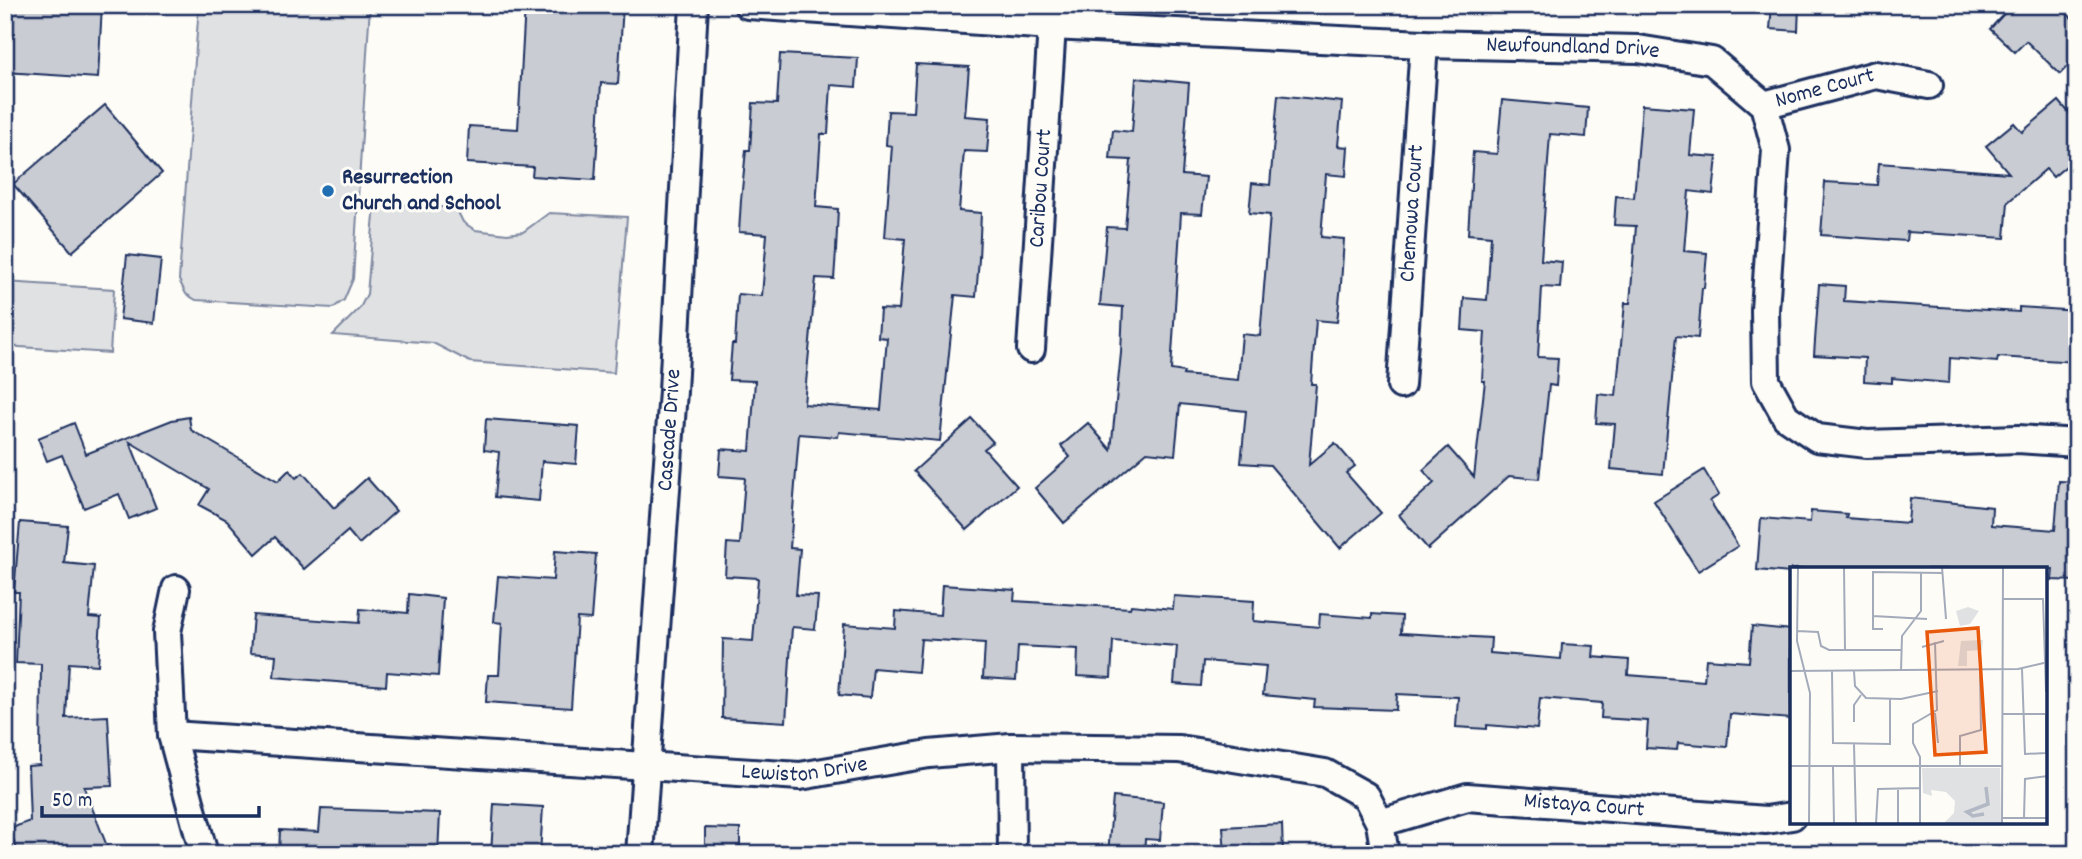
<svg xmlns="http://www.w3.org/2000/svg" width="2082" height="859" viewBox="0 0 2082 859" font-family="Dekko,sans-serif">
	<style>
		.green { fill: #e0e1e3; stroke: #7e88a0; stroke-width: 2 }
		.building { fill: #c9ccd3; stroke: #1b2f5e; stroke-width: 2 }
		.lines { fill: none; stroke-linecap: round; stroke-linejoin: round }
		.street-casing { stroke: #1b2f5e; stroke-width: 32 }
		.street { stroke: #fdfcf7; stroke-width: 26 }
		.poi-dot { fill: #1f6fb2; stroke: #fdfcf7; stroke-width: 2.5 }
		.labels { text-anchor: middle; dominant-baseline: central; stroke-width: 6; stroke-linejoin: round; paint-order: stroke }
		.street-label { font-size: 23px; fill: #1b2f5e; stroke: #fdfcf7 }
		.poi-label { font-size: 23px; font-weight: bold; fill: #1b2f5e; stroke: #fdfcf7; text-anchor: start }
		.inset-river { fill: none; stroke: #b3b8c5; stroke-width: 3.5 }
		.inset-road { fill: none; stroke: #a3aaba; stroke-width: 2 }
		.view { fill: #e8590c; fill-opacity: 0.15; stroke: #e8590c; stroke-width: 3.5 }
		.inset-edge { fill: none; stroke: #1b2f5e; stroke-width: 3.5 }
	</style>
	<rect width="100%" height="100%" fill="#fdfcf7"/>
	<filter id="ink" filterUnits="userSpaceOnUse"><feTurbulence type="fractalNoise" baseFrequency=".0143" numOctaves="2"/><feDisplacementMap in="SourceGraphic" scale="14" xChannelSelector="R" yChannelSelector="G"/><feConvolveMatrix kernelMatrix="1 2 1 2 8 2 1 2 1" color-interpolation-filters="sRGB"/></filter>
	<g filter="url(#ink)">
		<!-- green -->
		<g class="green">
			<path d="M199,5H370L353,279L344,300L333,308L196,300L186,294L179,280Z"/>
			<path d="M375,203L456,208L463,222L475,230L507,234L523,232L549,213L627,217L614,373L470,362L433,343L333,335L360,308L367,294Z"/>
			<path d="M5,282L114,289L110,353L5,346Z"/>
		</g>
		<!-- building -->
		<g class="building">
			<path d="M5,5H102L98,78L5,72Z"/>
			<path d="M525,5H623L618,84L601,83L595,180L532,176L533,167L467,163L469,126L518,129Z"/>
			<path d="M1772,5H1799L1798,31L1770,29Z"/>
			<path d="M2012,5H2058L2077,23V56L2060,74L2026,41L2015,52L1990,29Z"/>
			<path d="M780,54L858,58L856,87L831,85L828,134H821L816,207L838,209L836,251L834,279L816,278L804,404L881,410L887,338L878,337L880,309L899,310L905,239L885,237L892,146L886,145L888,111L913,112L916,64L969,67L965,116L990,118L987,152L964,151L959,211L981,213L979,259L976,297L955,295L940,441L839,432L838,437L799,434L790,548L800,549L796,595L818,596L815,629L792,627L786,722L722,718L723,639L753,641L758,578L725,576L727,543L740,544L745,478L719,476L721,449L750,451L755,381L729,380L732,344H735L738,294L762,296L767,234L739,232L741,200L746,150H750L753,103L777,104Z"/>
			<path d="M1136,78L1189,83L1182,175L1206,177L1202,214L1181,213L1171,370L1184,372L1183,375L1238,380L1242,334L1260,336L1270,215L1249,213L1252,183L1270,185L1278,95L1342,102L1338,146L1348,147L1346,176L1326,174L1321,237L1344,239L1341,284L1337,322L1316,320L1311,384H1316L1309,465L1335,443L1355,466L1346,473L1381,513L1340,548L1270,465L1241,463L1246,411L1180,404L1175,455L1147,452L1064,523L1035,488L1070,457L1061,446L1088,423L1111,450L1121,353L1123,307L1100,305L1107,227L1125,228L1131,160L1110,159L1113,130L1132,132Z"/>
			<path d="M1502,100L1588,108L1586,137L1550,134L1541,260L1562,262L1560,288L1542,287L1538,357L1558,358L1556,386L1549,385L1539,479L1509,476L1428,549L1399,515L1434,483L1423,470L1448,447L1474,477L1485,381H1482L1485,332L1462,330L1464,298L1487,300L1491,236L1468,234L1471,186L1473,152L1497,154Z"/>
			<path d="M2059,101L2077,122V157L2053,177L2046,169L2008,202L2005,238L1907,232L1906,241L1821,235L1825,182L1877,185L1879,163L2009,173L1986,146L2014,123L2022,132Z"/>
			<path d="M105,105L162,173L72,252L13,184Z"/>
			<path d="M1642,105L1694,109L1690,155L1717,157L1713,194L1689,191L1684,251L1707,253L1704,288H1702L1698,338L1676,336L1663,474L1611,469L1615,424L1596,423L1598,394L1616,396L1625,303H1630L1636,226L1614,225L1616,196L1634,198Z"/>
			<path d="M127,255L161,259L154,323L120,319Z"/>
			<path d="M1819,284L1845,286L1844,301L2019,312V307L2077,311V362L1998,357L1997,362L1950,358L1949,383L1892,378V383L1864,381L1865,358L1814,355Z"/>
			<path d="M189,417L191,430L278,481L289,470L296,478L303,473L334,508L367,478L396,511L359,544L348,531L304,569L275,537L256,554L227,520L199,505L209,489L130,442L156,508L129,519L119,494L84,508L62,455L47,461L38,438L74,423L86,454L172,420Z"/>
			<path d="M486,419L579,426L576,464L542,461L539,501L495,497L499,452L484,450Z"/>
			<path d="M972,419L993,442L984,449L1017,486L967,530L914,471Z"/>
			<path d="M1704,470L1719,495L1710,501L1738,546L1698,571L1654,501Z"/>
			<path d="M2059,481L2077,482V581L2052,580L2053,569H1791V573L1757,570L1761,518L1810,522L1811,511L1847,514L1846,518L1908,523L1910,498L1992,507L1991,525L2055,530Z"/>
			<path d="M20,522L68,526L64,563L94,566L89,617L101,618L98,665L69,663L66,718L108,716L112,786L84,787L110,854H19L9,829L30,821L28,766L40,765L41,664L16,663L19,592H14Z"/>
			<path d="M555,551L596,554L591,619L577,618L571,708L486,702L488,675H499L502,623L494,622L498,576L553,580Z"/>
			<path d="M942,585L1015,590L1014,601L1130,608L1131,605L1173,609L1174,596L1254,601L1253,621L1319,627L1320,614L1372,618V614L1402,616L1401,633L1491,638L1490,653L1561,659L1562,644L1594,646L1593,657L1629,660L1628,675L1704,681L1706,659L1749,662L1752,626L1791,630V719L1730,714L1727,747L1678,743L1677,750L1646,748L1648,721L1601,718L1602,703L1540,698L1537,729L1487,725V729L1456,727L1458,697L1397,694L1396,710L1314,707L1315,700L1263,695L1266,666L1203,661L1201,686L1174,684L1177,646L1113,641L1111,678L1077,676L1078,649L1018,646L1016,680L983,678L985,643L921,639L918,672L873,668L870,698L839,695L844,624L895,628L896,611L940,615Z"/>
			<path d="M409,594L443,598L438,676L387,672L386,686L274,677L276,655L250,653L253,615L359,623L360,609L408,613Z"/>
			<path d="M1113,797L1163,802L1160,840L1145,839L1144,854H1108Z"/>
			<path d="M494,804L543,807L540,854H491Z"/>
			<path d="M321,809L440,813L438,854H279L280,830L319,832Z"/>
			<path d="M1282,824L1283,854H1225L1223,827Z"/>
			<path d="M705,828L740,829V854H705Z"/>
		</g>
		<g class="lines">
			<defs>
				<g id="street">
					<path id="s1" d="M748,5L1052,26L1424,44L1638,49L1712,61L1764,105L1776,150L1765,310L1766,381L1786,417L1817,438L1867,444L2018,439L2077,443"/>
					<path id="s2" d="M1764,105L1876,75L1929,85"/>
					<path id="s3" d="M1031,349L1052,26"/>
					<path id="s4" d="M1401,385L1424,44"/>
					<path d="M176,589L167,632L172,735L204,854"/>
					<path id="s5" d="M172,735L800,776L929,754L1011,747L1179,749L1325,773L1366,796L1380,823L1385,854"/>
					<path d="M1011,747L1012,854"/>
					<path id="s6" d="M1380,823L1467,797L1766,820L1792,816"/>
					<path id="s7" d="M640,854L673,391L694,5"/>
				</g>
			</defs>
			<!-- street casing -->
			<use href="#street" class="street-casing"/>
			<!-- street -->
			<use href="#street" class="street"/>
		</g>
	</g>
	<!-- markers -->
	<circle class="poi-dot" cx="328" cy="191" r="7"/>
	<g class="labels">
		<!-- street labels -->
		<g class="street-label">
			<text stroke="none"><textPath href="#s1" startOffset="826">Newfoundland Drive</textPath></text>
			<text stroke="none"><textPath href="#s2" startOffset="63">Nome Court</textPath></text>
			<text stroke="none"><textPath href="#s3" startOffset="161">Caribou Court</textPath></text>
			<text stroke="none"><textPath href="#s4" startOffset="172">Chemowa Court</textPath></text>
			<text stroke="none"><textPath href="#s7" startOffset="425">Cascade Drive</textPath></text>
			<text stroke="none"><textPath href="#s5" startOffset="634">Lewiston Drive</textPath></text>
			<text stroke="none"><textPath href="#s6" startOffset="208">Mistaya Court</textPath></text>
		</g>
		<!-- poi labels -->
		<g class="poi-label">
			<text x="342" y="178">Resurrection<tspan x="342" dy="26">Church and School</tspan></text>
		</g>
	</g>
	<!-- overview -->
	<g transform="translate(1790 567)">
		<rect width="257" height="257" fill="#fdfcf7"/>
		<path d="M178,40L189,44L180,57L170,59L166,44ZM193,73L192,83L177,84V99H168L171,74ZM132,201H210L211,257H153L164,246L165,234L156,225L141,223L142,229L133,226Z" fill="#e0e1e3"/>
		<path class="inset-river" d="M194,247L183,249L177,245L198,237L196,220"/>
		<path class="inset-road" d="M8,0L7,74L20,126L19,257M54,0L55,83M152,0L156,52M213,32H253L256,125M83,49L137,52M93,62H83V5L152,6M7,64L28,65L31,79L39,83H112M132,80L154,74M232,102L235,187L256,186V147M0,104L228,102L258,95M42,104L43,176L100,177V132M64,104L65,119L76,131L111,132L148,124M111,104L112,69L131,44V6M145,146L148,176M213,147H255M64,155V138L71,128M64,177L66,257M170,198V169L191,163L190,102M0,199H213M43,200L44,257M108,221V257M212,251H258M234,251L235,212L258,209M86,257L88,222L130,221M130,257V190L123,176V157L147,143L145,75M212,257L213,0"/>
		<path class="view" d="M188,61L196,185L145,188L137,65Z"/>
		<rect width="257" height="257" class="inset-edge"/>
	</g>
	<!-- margin -->
	<rect width="2082" height="859" fill="none" stroke="#fdfcf7" stroke-width="28"/>
	<rect x="14" y="14" width="2054" height="831" fill="none" stroke="#1b2f5e" stroke-width="2.5" filter="url(#ink)"/>
	<!-- scale -->
	<path d="M42 806v10h217v-10" fill="none" stroke="#1b2f5e" stroke-width="3.5"/>
	<text x="52" y="806" font-size="21" fill="#1b2f5e" stroke="#fdfcf7" stroke-width="5" paint-order="stroke">50 m</text>
</svg>
